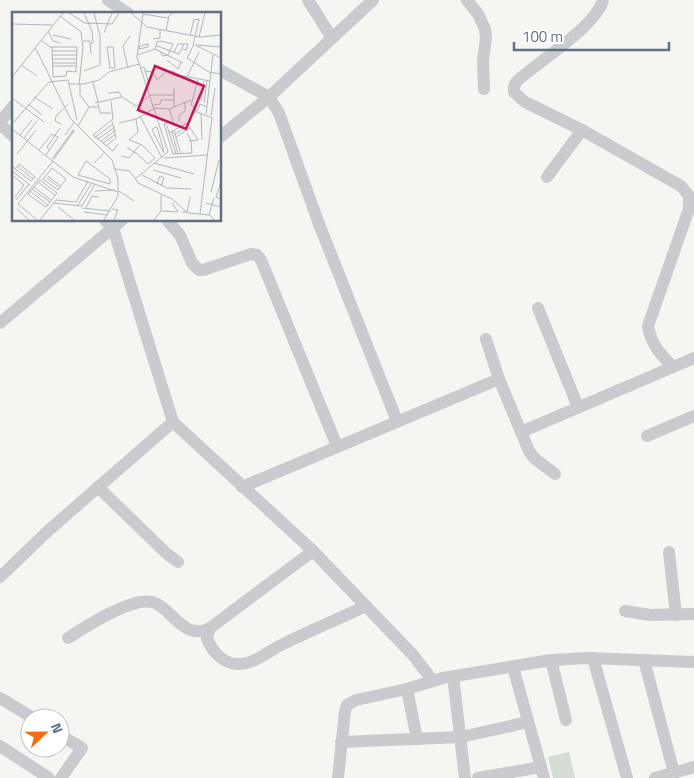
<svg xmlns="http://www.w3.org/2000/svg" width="694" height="778" viewBox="0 0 694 778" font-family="'Titillium Web',sans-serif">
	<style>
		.pitch { fill: #d4ddd1 }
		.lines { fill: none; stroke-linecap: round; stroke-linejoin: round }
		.minor { stroke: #c9cbcf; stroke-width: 12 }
		.inset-river { fill: none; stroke: #c2cad1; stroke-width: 2.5 }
		.inset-road { fill: none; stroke: #b1b7c0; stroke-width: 1 }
		.view { fill: #c2185b; fill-opacity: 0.15; stroke: #c2185b; stroke-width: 2.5 }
		.inset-edge { fill: none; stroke: #616f85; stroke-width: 2.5 }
	</style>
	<rect width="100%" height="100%" fill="#f5f5f1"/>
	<!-- pitch -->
	<path class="pitch" d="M569,752L575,778H553L548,757Z"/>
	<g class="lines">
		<!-- minor -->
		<g class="minor">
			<path d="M108,0L129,14"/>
			<path d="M308,0L332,38"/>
			<path d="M467,0L478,14L485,29L486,38L483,60L484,89"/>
			<path d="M603,0C596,27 537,62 516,82L514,87V92L525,102L582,130L681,186L689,196V209L648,326C651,344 660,354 673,367"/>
			<path d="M220,70L269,97L279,113L319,224L397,421"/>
			<path d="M0,122L14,105"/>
			<path d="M0,124L14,137"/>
			<path d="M220,137L269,97L373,0"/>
			<path d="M547,177L582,130"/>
			<path d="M167,220L180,235L192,263L199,270H203L251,254L257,255L261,260L337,446"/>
			<path d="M538,308L578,407"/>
			<path d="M0,323L122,220"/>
			<path d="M486,339L499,379L529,451L534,458L555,474"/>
			<path d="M173,422L313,551L413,655L433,681"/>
			<path d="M521,432L694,358"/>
			<path d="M647,436L694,416"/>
			<path d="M98,487L166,553L178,562"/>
			<path d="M242,487L499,379"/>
			<path d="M669,552L676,615"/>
			<path d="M0,577L49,530L173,422L113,228L105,220"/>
			<path d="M625,611L650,615L694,614"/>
			<path d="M210,628L207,638C211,650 223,664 237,664C253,665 269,651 283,644C310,631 338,619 366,606"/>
			<path d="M68,638C85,627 131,597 152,602C172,607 183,642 210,628L313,551"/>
			<path d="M593,658L627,778"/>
			<path d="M551,660L566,720"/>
			<path d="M644,660L674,773"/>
			<path d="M513,667L544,778"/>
			<path d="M453,676L465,778"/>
			<path d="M407,689L417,739"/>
			<path d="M0,698L33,718"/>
			<path d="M60,735L82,748L61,778"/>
			<path d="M341,742L461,737L528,722"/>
			<path d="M0,746L49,778"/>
			<path d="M338,778L345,711L347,705L356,700L407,689L443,678L551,660L587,658L694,662"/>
			<path d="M478,778L541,767"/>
			<path d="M655,778L694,767"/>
		</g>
	</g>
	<!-- overview -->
	<g transform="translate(12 12)">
		<rect width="209" height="209" fill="#f5f5f1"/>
		<path class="inset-river" d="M41,147L62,118"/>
		<path class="inset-road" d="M57,1L73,11L100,12L107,1M72,1L80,19L81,31H78M119,1L135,15L188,25L209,23M131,2L156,6M48,4L69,20L71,36L67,73M0,12L40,13M36,19L41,29L48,31M154,19L157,4L161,1M92,21L100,1M41,23L59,27M178,23L182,8L187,7L181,34L175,46L197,60L209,62M187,25L193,1M141,27L148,26V18M30,29L38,35H65L64,60L55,59M71,29H78L79,42M183,33L209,46M185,33L209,35M145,34L167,42L172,32M23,35L58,106L100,148L106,167V184L92,208M40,35L41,65M95,35H101L103,56H98ZM143,37L145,30L149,29L161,32L156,43L151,44L148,39M143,37L171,51M127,38V37L128,34L136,32V35L127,37M40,39H65M162,40L166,32H176L174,38L171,37M40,43H65M125,43L143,37M40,47H65M155,48L166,57L169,50M40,51H65M9,53L25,64M41,54H65M116,56L111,34L118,24M129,56L132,55L136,69M160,58L166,63L198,69M72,59L88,53V24L82,1M133,59L141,60L145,68L155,59L166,65M0,65L51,1M41,65L54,64L55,59M175,65L187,40M81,70L86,90M57,72L65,108M68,73V83L77,95M162,76V95M96,81L107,80L110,85M22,85L41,97M0,86L32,110M99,89L101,107L81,123L101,139L106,132M189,89L192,69M83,91L110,85L124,94L139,83H162M192,91L195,69M16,92L30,103M86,92L88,101H99M142,93L148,92L149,88H162M183,96L179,93L186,68M157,97L179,88M189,101L190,128M183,102L187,83M194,102L201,43M128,104L150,146M199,104L203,76M124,107L126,120L117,128L128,132M167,109V103L173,99V90M107,111L124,107L143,96L157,97L163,115M154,111L152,112L161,142L180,141L179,129L175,121M154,111L164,142M0,112L37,70L56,68L57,72H72L87,68L97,60L127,52M49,112L43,109L44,104L56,92M66,114L77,95H86M142,116L140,118L152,141M142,116L145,115L152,140M0,117L61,165L106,180M162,119L169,142M160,120L166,142M157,121L175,111L186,128L177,129M163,122L176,114M8,123L20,108M53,123L62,111M164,125L178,116M12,126L25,109M82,126L101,112M86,127L103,115M89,129L104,118M91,131L104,122M94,134L104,126L100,109M27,138L40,122L46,125L34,143M37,138L35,135L48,116M5,142L24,118M110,144L117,146L122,140L125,136L129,132L143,146L136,152L124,141H123L122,140L119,138L118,137L115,136M152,146L195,143M74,149L98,167V172L66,163ZM82,151L93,140M142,151L182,162M5,154L21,167M1,155L19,169L23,165L7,152L3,157M40,156L54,167L46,178L31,167ZM103,157L118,159L126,171L160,187L176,201L198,203L202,208M141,158L169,166M0,159L18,173M0,163L12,173L3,185M130,163L155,176L179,177M36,164L49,174M35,166L48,176M123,167L156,140L125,45L131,1M28,168L45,181L34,195L16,182ZM26,170L43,183M209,170L204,185L209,187M145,172L148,164L152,166L149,174M22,175L39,188M20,177L38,190M18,179L36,193M83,179L103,178M107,179L122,189M199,180L207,148M4,188L17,172M64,190L76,169M41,191L70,194L83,172M194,191L209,195M66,193L79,172M46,195L62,208M70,196L99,199M74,196L80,184L87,185M5,197L17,208M100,197L106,198L102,208M150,199L166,200L160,191M72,200L96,203M170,200H175L178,185M188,202L200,106L185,100L188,92L195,95M197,203L202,186M24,207L6,192L41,149M28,208L44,188L64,190M142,208L149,199V183"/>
		<path class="view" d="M143,54L192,74L174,117L126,98Z"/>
		<rect width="209" height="209" class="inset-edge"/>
	</g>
	<!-- north arrow -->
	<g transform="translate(45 733) rotate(68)"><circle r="24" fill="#ffffff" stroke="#c0c5ce"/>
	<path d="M0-4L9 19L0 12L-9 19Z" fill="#f46d12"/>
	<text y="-8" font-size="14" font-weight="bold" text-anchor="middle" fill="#616f85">N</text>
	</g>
	<!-- scale -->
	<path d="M514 42v8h155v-8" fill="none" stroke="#616f85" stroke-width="2.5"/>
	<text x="522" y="42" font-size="15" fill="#616f85" stroke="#ffffff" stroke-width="4" paint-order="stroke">100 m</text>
</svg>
